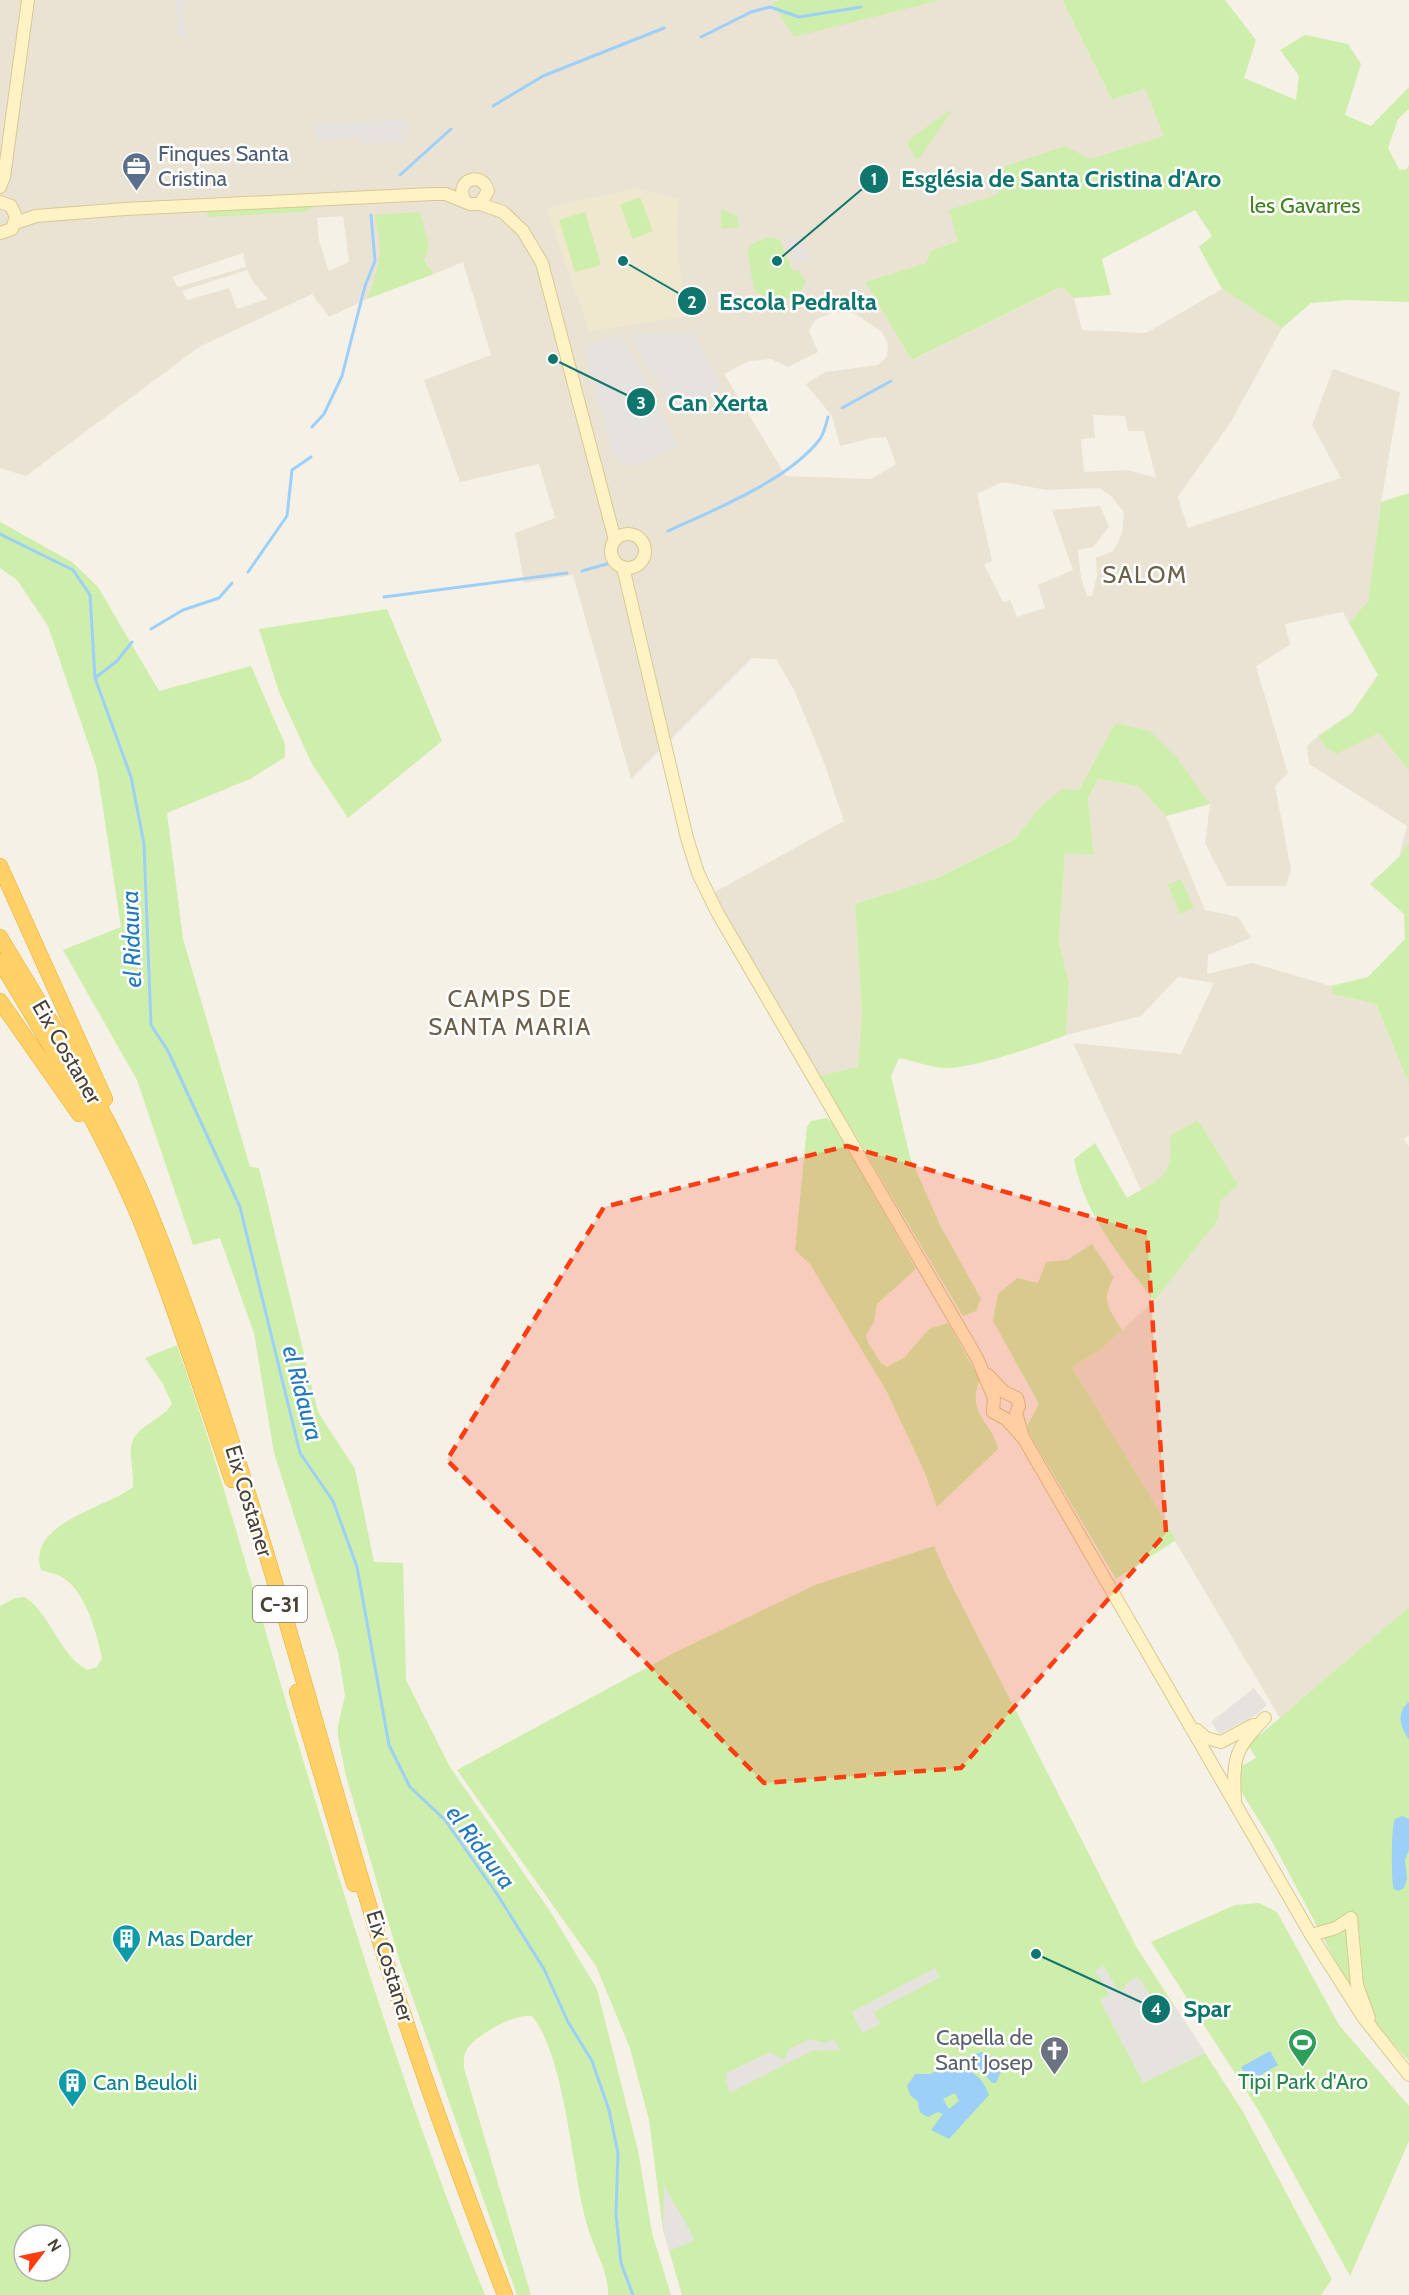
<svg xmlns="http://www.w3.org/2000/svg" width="1409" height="2295" viewBox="0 0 1409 2295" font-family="Cabin,sans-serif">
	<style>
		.residential { fill: #eae3d4; fill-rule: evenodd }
		.education { fill: #f0e7cf }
		.green { fill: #ceeeab; fill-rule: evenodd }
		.parking { fill: #e6e3df }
		.water { fill: #9dd0f8; fill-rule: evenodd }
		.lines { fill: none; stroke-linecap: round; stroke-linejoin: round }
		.stream { stroke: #9dd0f8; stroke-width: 3 }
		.secondary-casing { stroke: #d9c891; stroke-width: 14 }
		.highway-casing { stroke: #eeaa28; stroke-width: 16 }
		.secondary { stroke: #fff3c6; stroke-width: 12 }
		.highway { stroke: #ffd167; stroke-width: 15 }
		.marked { fill: #ff3d13; fill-opacity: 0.2; stroke: #ff3d13; stroke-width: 4.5; stroke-dasharray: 12 8; stroke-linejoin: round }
		.labels { text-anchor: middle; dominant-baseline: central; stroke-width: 5; stroke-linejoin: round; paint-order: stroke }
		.shield { fill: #fff; stroke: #807a72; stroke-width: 1.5 }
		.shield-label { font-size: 21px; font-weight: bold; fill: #494135 }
		.service-label { font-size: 22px; fill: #4e5e75; stroke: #fff; text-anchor: start }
		.park-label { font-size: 22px; fill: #438121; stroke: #fff }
		.street-label { font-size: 22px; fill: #494135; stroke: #fff }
		.culture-label { font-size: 22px; fill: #0d838f; stroke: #fff; text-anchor: start }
		.worship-label { font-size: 22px; fill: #5b616d; stroke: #fff; text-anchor: end }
		.leisure-label { font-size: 22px; fill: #27864d; stroke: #fff }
		.neighbourhood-label { font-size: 24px; letter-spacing: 1.5px; fill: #6d604b; stroke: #fff }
		.water-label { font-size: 24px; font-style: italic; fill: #2279c1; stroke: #fff }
		.leader { fill: none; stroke: #0f766e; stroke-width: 2 }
		.callout-dot { fill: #0f766e; stroke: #fff; stroke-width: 2 }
		.mark-label { font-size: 18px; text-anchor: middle; font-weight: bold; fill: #fff }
		.callout-label { font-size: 24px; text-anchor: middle; font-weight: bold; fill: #0f766e; stroke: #fff; stroke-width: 5; stroke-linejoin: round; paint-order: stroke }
	</style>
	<rect width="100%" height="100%" fill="#f5f1e6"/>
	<!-- residential -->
	<g class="residential">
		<path d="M0,0H780L772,3L794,36L942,0H1062L1112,100L1145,89L1165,136L1090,159L999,194L958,241L930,251L926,263L865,282L913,360L1061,287L1074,298L1082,330L1146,333L1222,289L1282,328L1232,420L1178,497L1188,528L1341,478L1312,425L1333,369L1400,392L1381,502L1368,603L1349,623L1343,612L1285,624L1290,645L1256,666L1288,773L1275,786L1291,869L1286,886H1227L1205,843L1210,804L1115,723L1079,790L1041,807L1015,839L937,878L855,904L862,1012L858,1068L820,1076L713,893L844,821L822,757L794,690L776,659L752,658L631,779L573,575L524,583L515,533L555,518L539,464L460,482L424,380L491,355L463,262L434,274L424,259L374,215L381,239L379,269L367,299L329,317L312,294L199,347L26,476L0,468ZM343,216L349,262L329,271L319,240L317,218ZM769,237L780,241L793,271L753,243ZM243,253L246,267L178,287L172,277ZM247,270L253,282L268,299L237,309L229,288L187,300L182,291ZM834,312L854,313L882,332L888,344L887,357L878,365L825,372L806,384L832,416L840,446L872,438L886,437L896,464L871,479L786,476L724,374L749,361L771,359L788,367L818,352L809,331L815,320ZM1093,415L1125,416L1128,431H1144L1156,478L1128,470L1084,472L1081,439L1095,438ZM1002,482L1047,490L1099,488L1111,496L1124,512L1122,534L1113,551L1096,558L1097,576L1092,596H1087L1081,578L1078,550L1093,547L1109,527L1100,506L1052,510L1073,570L1038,585L1045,608L1017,617L1010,600L1003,602L984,565L992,561L977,494Z"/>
		<path d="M1379,733L1409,771V842L1399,857L1407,826L1309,764L1307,746L1318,736L1326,748L1337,754Z"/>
		<path d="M1098,779L1138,786L1166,816L1205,910L1238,917L1251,938L1208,955L1207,974L1252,963L1331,986L1333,994L1376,1004L1409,1084V1135L1404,1139L1409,1147V1607L1280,1718L1072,1367L1100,1350L1154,1301L1216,1221L1221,1201L1238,1184L1198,1120L1163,1177L1141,1190L1073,1043L1181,1054L1214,983L1178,977L1141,1016L1066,1035L1069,984L1059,942L1065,852L1094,855L1088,799Z"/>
	</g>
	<!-- education -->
	<path class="education" d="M636,188L679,199L677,231L684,317L589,331L546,208Z"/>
	<!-- green -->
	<g class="green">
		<path d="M780,0H942L794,37L772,3Z"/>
		<path d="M1062,0H1225L1256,40L1244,78L1296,100L1299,76L1280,50L1305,35L1348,44L1361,64L1345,115L1371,126L1409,87V109L1398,119L1388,148L1399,169L1406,170L1409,165V302L1346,300L1311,303L1282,328L1222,289L1199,247L1212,236L1195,210L1102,259L1111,295L1074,298L1061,287L912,360L865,282L926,263L930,251L958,241L949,210L999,194L1000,168L1065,146L1090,159L1164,136L1145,89L1112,100Z"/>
		<path d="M950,110L951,112L919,159L915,158L908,146L909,140Z"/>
		<path d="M640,197L653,231L633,239L620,205Z"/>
		<path d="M321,204L302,212L208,217L207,211Z"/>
		<path d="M721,209L737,216L739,227L721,229Z"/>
		<path d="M420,212L429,246L424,260L434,274L367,299C380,266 384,249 374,215Z"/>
		<path d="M585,212L601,265L575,272L559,220Z"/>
		<path d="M769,237L780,240L793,271L799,270L806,283C799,297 782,301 768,301L754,289L747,251L753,243Z"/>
		<path d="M1409,493V771L1379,733L1337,754L1326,748L1318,736L1352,713L1378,675L1349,623L1368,602L1381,502Z"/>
		<path d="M0,522L72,562L98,587L159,691L251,666L285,744V757L250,779L167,813L183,939L250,1167L259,1168L318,1412L355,1469L374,1562L403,1563L406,1680L450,1767L550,1911L597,1989L638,2150L652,2233L671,2295H608C609,2271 593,2248 587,2225C571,2169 566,2058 532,2016C514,2014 477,2034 467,2049C463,2055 464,2061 464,2068L531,2295H517L400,1962L346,1776L338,1737V1726L345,1695L338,1652L274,1453L254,1333L220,1238L193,1245L137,1080L63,950L121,927L97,769L48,626L17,580L0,568Z"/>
		<path d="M387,609L442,741L348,818L312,764L279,692L259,629Z"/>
		<path d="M1115,723L1150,731L1177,758L1210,804L1166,816L1138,786L1098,779L1088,799L1094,855L1065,853L1059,942L1069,984L1066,1035C1042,1045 970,1069 945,1068C930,1067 914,1061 899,1058L891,1076L910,1157L940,1225L981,1299L976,1311L963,1316L820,1076L858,1067L862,1012L855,904L937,878L1015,839L1040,807L1062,789L1079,790Z"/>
		<path d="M1409,842V1084L1376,1004L1333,994L1331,986L1368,977L1405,939L1404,914L1370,884L1399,857Z"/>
		<path d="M1181,879L1194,908L1180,914L1168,885Z"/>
		<path d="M827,1118L834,1125L916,1269L877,1304L874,1322L866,1335L868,1343L881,1363L887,1367L905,1357L929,1329L948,1323L980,1380C965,1414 993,1422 998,1449L937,1507L925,1473L887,1392L810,1264L795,1250L807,1127L811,1121Z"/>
		<path d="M1198,1120L1238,1184L1221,1201L1217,1221L1154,1301C1121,1258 1084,1214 1074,1159L1095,1143L1127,1198C1160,1178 1174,1179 1170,1136Z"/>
		<path d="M1092,1244L1114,1277C1100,1301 1109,1308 1122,1330L1100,1350L1072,1367L1176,1540L1116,1579L1026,1428L1039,1404L993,1321L998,1294L1017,1278L1038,1283L1046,1262L1067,1260Z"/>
		<path d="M177,1345C225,1482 262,1623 304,1763C358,1942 414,2122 485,2295H0V1606L15,1598L25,1597C52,1616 59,1654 87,1670L97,1667L102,1658C97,1634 85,1588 60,1576C54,1573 47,1572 41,1570C26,1522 108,1508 133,1487C134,1474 130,1461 131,1448C132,1427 162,1421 172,1404L163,1384L145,1358ZM24,2235H60V2271H24Z"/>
		<path d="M934,1546L948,1578L1137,1948L1242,2110L1332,2279L1321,2295H682L663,2230L649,2120L630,2048L596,1966L457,1770L672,1654L815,1585Z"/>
		<path d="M1409,1607V2061L1383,2033L1345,1979L1273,1843L1239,1788L1240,1767L1256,1758L1248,1745Z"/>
		<path d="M1259,1903L1277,1912L1339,2025L1409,2106V2141L1350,2276L1259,2111L1151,1942L1235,1905Z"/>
	</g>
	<!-- parking -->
	<g class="parking">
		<path d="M176,0H184L186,37L177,34Z"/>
		<path d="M405,119L410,133L407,135V141L363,144L362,137L316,141L315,124Z"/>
		<path d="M789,237L805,238L808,261H795L787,240Z"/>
		<path d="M617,334L624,338L679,447L637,465H621L615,459L588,364L587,354L590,346Z"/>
		<path d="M628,334H694L723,386L675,413Z"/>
		<path d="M1254,1688L1267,1705L1256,1715L1219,1734L1211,1722Z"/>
		<path d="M1104,1966L1117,1989L1122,1990L1126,1987L1125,1984L1138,1976L1156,2005L1175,2006L1205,2053L1143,2083L1100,2000L1109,1995L1095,1970Z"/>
		<path d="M935,1968L940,1977L874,2012L880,2024L862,2033L852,2012Z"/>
		<path d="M810,2039L825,2043L834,2039L840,2050L812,2051L730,2093L726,2082L727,2073L770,2052L782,2059L786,2057L788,2049Z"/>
		<path d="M664,2185L695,2240L669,2251L663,2230Z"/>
	</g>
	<!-- water -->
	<g class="water">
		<path d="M1409,1702V1740C1401,1728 1395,1713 1409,1702Z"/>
		<path d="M1402,1816L1409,1819V1850L1405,1860L1407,1879L1404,1888L1398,1891L1394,1889C1391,1883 1391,1825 1395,1819Z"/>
		<path d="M1270,2051L1278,2065L1249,2082L1241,2067Z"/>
		<path d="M983,2052L998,2061L1001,2071L996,2083H992L979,2068L969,2062L970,2055Z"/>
		<path d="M956,2066C973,2070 983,2078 989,2095L949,2139L931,2130L943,2114L938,2112L928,2117C920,2114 918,2110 918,2102L910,2095L907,2086L915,2074H930L942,2068ZM955,2093L959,2101L949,2109L943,2099Z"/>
	</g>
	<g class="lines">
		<!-- stream -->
		<g class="stream">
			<path d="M701,37L751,12L770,7L799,17L861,7"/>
			<path d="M493,106L543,76L664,28"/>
			<path d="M400,175L451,129"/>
			<path d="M842,408L891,381"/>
			<path d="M312,427L324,414L342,376L365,286L375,261L371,215"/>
			<path d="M668,531C714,510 789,480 820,439C824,433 826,424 828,417"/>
			<path d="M0,534L73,570L90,595L95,678L131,777L144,844L151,1025L168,1051L240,1207L300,1453L333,1501L357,1567L389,1745L410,1787L445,1820L497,1894L544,1969L568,2022L592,2061L609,2110L618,2153L616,2214L621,2263L633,2295"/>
			<path d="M582,571L610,563"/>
			<path d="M248,572L287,516L292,470L311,457"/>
			<path d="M384,597L567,573"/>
			<path d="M151,629L183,610L219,598L232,583"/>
			<path d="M95,678L117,661L132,642"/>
		</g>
		<defs>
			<g id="secondary">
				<path d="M0,187L4,177L28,0"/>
				<path d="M465,201C453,181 482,169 488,191L480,204"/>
				<path d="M0,202L11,206L16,217L12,229L0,233"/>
				<path d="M15,223L36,216L125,209L432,194H446L470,204H480L503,212L523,231L542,263L615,540"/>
				<circle cx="628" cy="551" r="17"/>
				<path d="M623,567L687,838L698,873L717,912L977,1358L994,1398L993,1412L1006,1419L1024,1439L1311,1935L1363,2017L1409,2075"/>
				<path d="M988,1375L1004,1392L1017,1398L1019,1406L1016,1413L1023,1437"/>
				<path d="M1197,1730L1206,1738L1221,1742L1253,1725"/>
				<path d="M1235,1799C1232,1757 1236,1748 1265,1718"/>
				<path d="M1311,1935L1336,1928L1351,1918L1357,1985L1369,2018"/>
			</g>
			<g id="highway">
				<path d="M0,866L105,1099"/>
				<path d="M0,937C53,1026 111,1116 150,1213C247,1454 308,1709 385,1958C421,2071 462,2184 505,2295"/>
				<path d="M0,961C49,1044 102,1128 139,1217C174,1303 202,1392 232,1480"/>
				<path d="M0,1001L79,1114"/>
				<path d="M297,1692L354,1884"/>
			</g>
		</defs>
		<!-- secondary casing -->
		<use href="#secondary" class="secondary-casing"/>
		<!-- highway casing -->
		<use href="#highway" class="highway-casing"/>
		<!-- secondary -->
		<use href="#secondary" class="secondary"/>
		<!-- highway -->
		<use href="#highway" class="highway"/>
	</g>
	<!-- marked area -->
	<path class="marked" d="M847,1146L1147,1233L1166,1533L961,1768L764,1783L447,1460L604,1207Z"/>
	<!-- icons -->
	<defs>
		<symbol id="office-pin" viewBox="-11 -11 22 30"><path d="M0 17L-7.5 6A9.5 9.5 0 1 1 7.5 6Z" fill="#5c6f8a" stroke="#fff"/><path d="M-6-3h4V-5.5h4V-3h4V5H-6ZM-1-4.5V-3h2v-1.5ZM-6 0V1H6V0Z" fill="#fff"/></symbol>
		<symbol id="building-pin" viewBox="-11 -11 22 30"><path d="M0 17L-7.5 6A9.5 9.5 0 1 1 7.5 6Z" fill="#0f9aa8" stroke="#fff"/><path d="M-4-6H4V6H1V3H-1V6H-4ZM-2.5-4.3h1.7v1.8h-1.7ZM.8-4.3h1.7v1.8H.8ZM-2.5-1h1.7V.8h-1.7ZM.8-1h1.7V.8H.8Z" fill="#fff"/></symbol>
		<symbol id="stadium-pin" viewBox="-11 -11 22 30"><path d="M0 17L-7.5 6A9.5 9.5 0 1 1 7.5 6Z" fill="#2e9e5b" stroke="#fff"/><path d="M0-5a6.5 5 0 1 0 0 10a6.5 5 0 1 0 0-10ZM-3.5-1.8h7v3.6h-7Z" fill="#fff"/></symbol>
		<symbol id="church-pin" viewBox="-11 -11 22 30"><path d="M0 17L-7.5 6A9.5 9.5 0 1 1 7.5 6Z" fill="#6b7280" stroke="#fff"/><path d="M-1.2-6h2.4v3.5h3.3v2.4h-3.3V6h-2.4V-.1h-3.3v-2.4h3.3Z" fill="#fff"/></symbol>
	</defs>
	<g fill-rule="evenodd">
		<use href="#office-pin" x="120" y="150" width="33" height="45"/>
		<use href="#building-pin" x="110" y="1922" width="33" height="45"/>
		<use href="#stadium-pin" x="1286" y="2026" width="33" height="45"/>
		<use href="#church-pin" x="1038" y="2034" width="33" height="45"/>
		<use href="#building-pin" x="56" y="2066" width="33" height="45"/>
	</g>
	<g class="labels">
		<!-- shield labels -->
		<rect class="shield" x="253" y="1586" width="54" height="36" rx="4.5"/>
		<g class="shield-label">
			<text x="280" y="1604">C-31</text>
		</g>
		<!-- service labels -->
		<g class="service-label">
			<text x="158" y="153">Finques Santa<tspan x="158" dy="25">Cristina</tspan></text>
		</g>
		<!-- park labels -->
		<g class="park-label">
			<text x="1305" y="205">les Gavarres</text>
		</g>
		<!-- street labels -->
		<g class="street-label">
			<text transform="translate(67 1052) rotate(60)">Eix Costaner</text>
			<text transform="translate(249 1501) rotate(73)">Eix Costaner</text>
			<text transform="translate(390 1966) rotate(73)">Eix Costaner</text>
		</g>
		<!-- culture labels -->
		<g class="culture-label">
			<text x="147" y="1938">Mas Darder</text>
			<text x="93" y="2082">Can Beuloli</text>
		</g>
		<!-- worship labels -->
		<g class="worship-label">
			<text x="1033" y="2037">Capella de<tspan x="1033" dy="25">Sant Josep</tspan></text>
		</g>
		<!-- leisure labels -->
		<g class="leisure-label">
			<text x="1303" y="2081">Tipi Park d'Aro</text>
		</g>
		<!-- neighbourhood labels -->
		<g class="neighbourhood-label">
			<text x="1145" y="574">SALOM</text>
			<text x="510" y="998">CAMPS DE<tspan x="510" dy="28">SANTA MARIA</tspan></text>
		</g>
		<!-- water labels -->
		<g class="water-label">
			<text transform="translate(131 939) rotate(-92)">el Ridaura</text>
			<text transform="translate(303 1393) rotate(75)">el Ridaura</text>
			<text transform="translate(481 1847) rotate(53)">el Ridaura</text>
		</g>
	</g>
	<!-- callouts -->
	<path class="leader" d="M777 261L874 179M623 261L692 301M553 359L641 402M1036 1954L1156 2009"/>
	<g class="callout-dot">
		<circle cx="777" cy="261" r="6"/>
		<circle cx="623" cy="261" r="6"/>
		<circle cx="553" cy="359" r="6"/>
		<circle cx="1036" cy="1954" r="6"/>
		<circle cx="874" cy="179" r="15"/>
		<circle cx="692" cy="301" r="15"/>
		<circle cx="641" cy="402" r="15"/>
		<circle cx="1156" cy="2009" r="15"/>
	</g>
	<g class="mark-label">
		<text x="874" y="185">1</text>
		<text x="692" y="308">2</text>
		<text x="641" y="409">3</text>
		<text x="1156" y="2015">4</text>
	</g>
	<g class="callout-label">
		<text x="1061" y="187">Església de Santa Cristina d'Aro</text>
		<text x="798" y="310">Escola Pedralta</text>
		<text x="718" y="411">Can Xerta</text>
		<text x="1207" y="2017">Spar</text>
	</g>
	<!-- north arrow -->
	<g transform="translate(42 2253) rotate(58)"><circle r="28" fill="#ffffff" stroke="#b6b3ae" stroke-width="1.5"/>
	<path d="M0-4.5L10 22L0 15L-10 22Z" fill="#ff3d13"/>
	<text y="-9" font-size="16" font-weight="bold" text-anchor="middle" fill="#494135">N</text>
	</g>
</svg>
